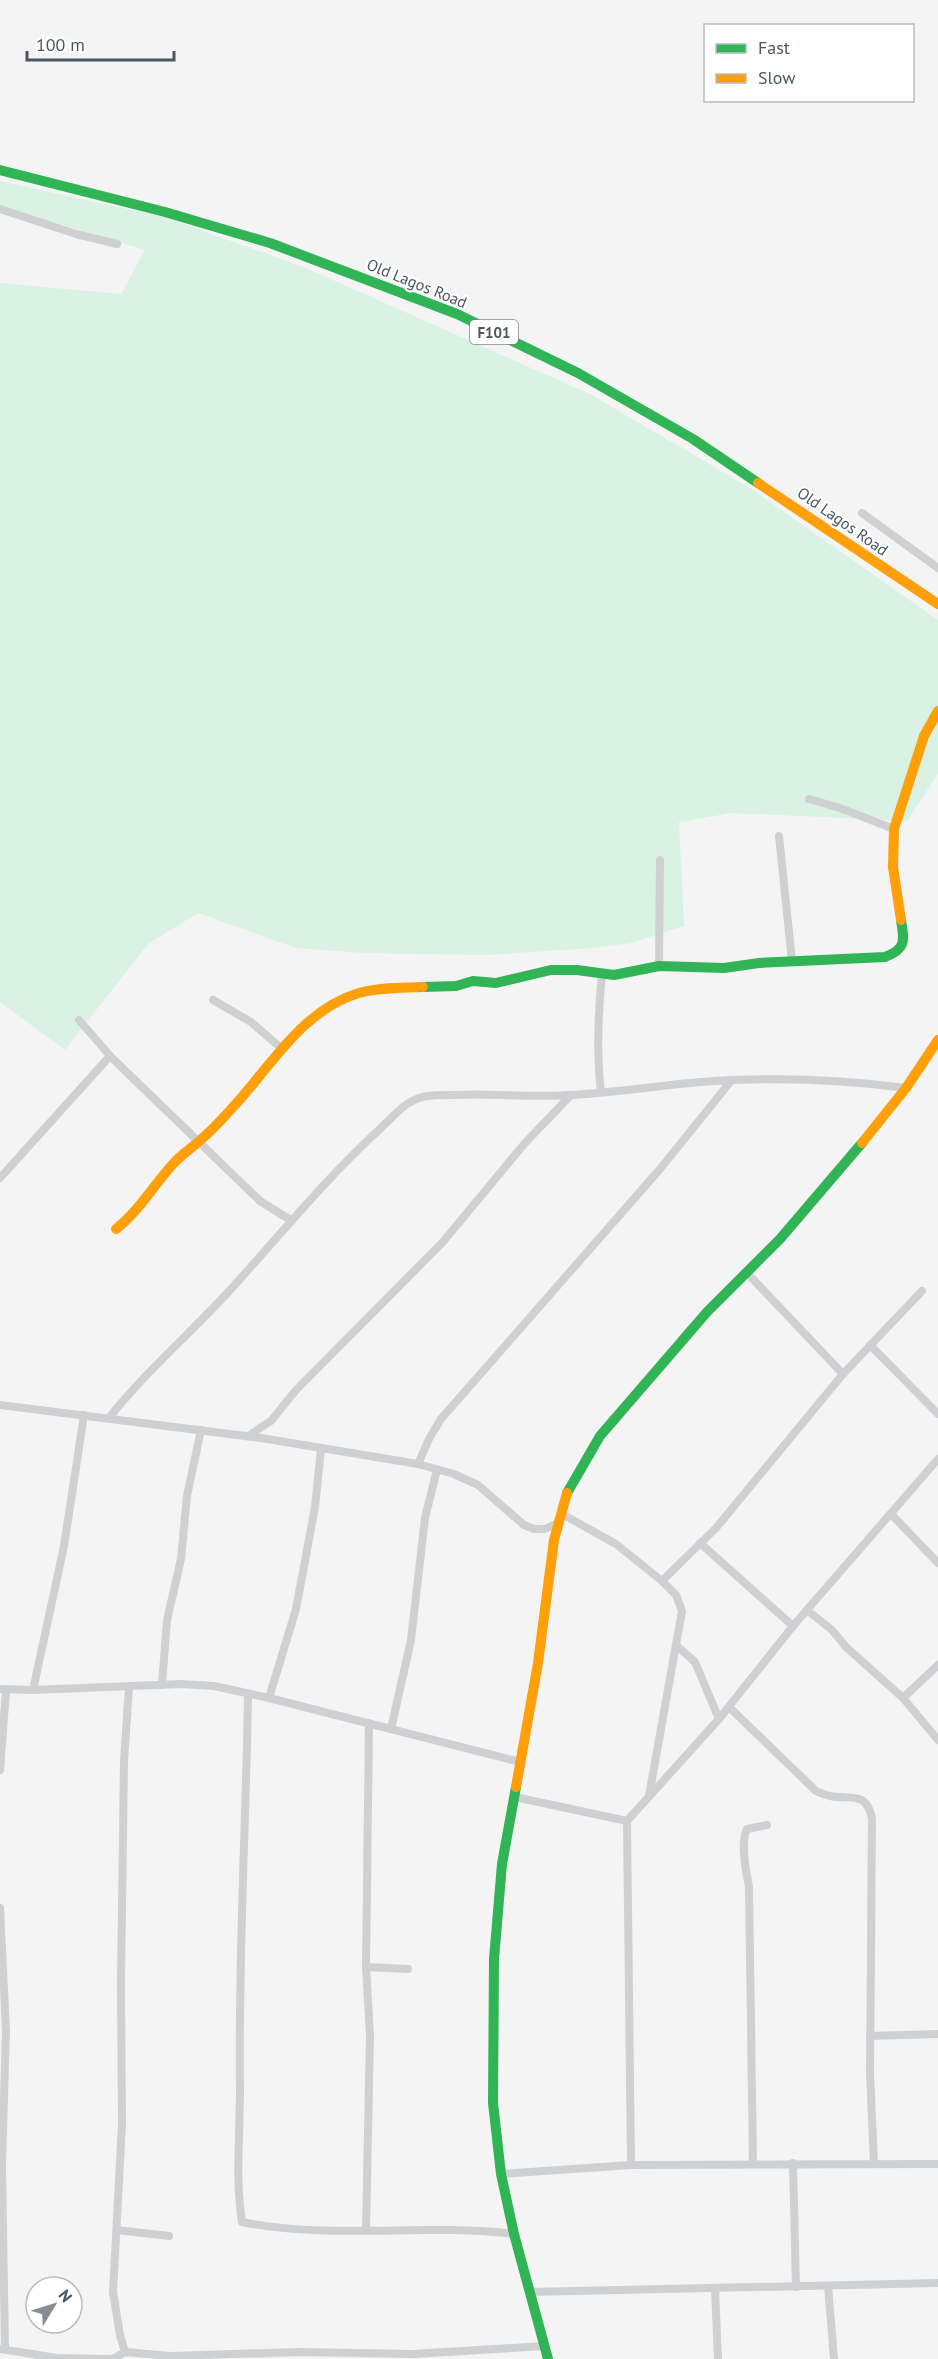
<svg xmlns="http://www.w3.org/2000/svg" width="938" height="2359" viewBox="0 0 938 2359" font-family="'PT Sans',sans-serif">
	<style>
		.green { fill: #d9f2e3 }
		.lines { fill: none; stroke-linecap: round; stroke-linejoin: round }
		.street { stroke: #ced0d2; stroke-width: 8 }
		.fast { stroke: #30b455; stroke-width: 10 }
		.slow { stroke: #ff9f0a; stroke-width: 10 }
		.labels { text-anchor: middle; dominant-baseline: central; stroke-width: 4.5; stroke-linejoin: round; paint-order: stroke }
		.shield { fill: #fff; stroke: #808990; stroke-width: 1.5 }
		.shield-label { font-size: 15px; font-weight: bold; fill: #4a5661 }
		.street-label { font-size: 16px; fill: #4a5661; stroke: #fff }
	</style>
	<rect width="100%" height="100%" fill="#f4f4f4"/>
	<!-- green -->
	<path class="green" d="M0,181L164,217L301,266L590,394L750,488L938,620V774L907,821L732,813L679,822L684,926L631,943L593,948L486,955L362,953L296,948L198,913L148,944L65,1050L0,1002V283L121,294L145,250L0,206Z"/>
	<g class="lines">
		<!-- street -->
		<g class="street">
			<path d="M0,209L76,234L117,244"/>
			<path d="M862,513L938,568"/>
			<path d="M809,799L840,808L894,829"/>
			<path d="M779,836L792,961"/>
			<path d="M659,966L660,860"/>
			<path d="M213,1000L251,1022L281,1048"/>
			<path d="M79,1020L112,1058L260,1201L292,1221"/>
			<path d="M601,1092C596,1052 598,1014 602,974"/>
			<path d="M0,1178L110,1056"/>
			<path d="M747,1273L843,1374"/>
			<path d="M870,1345L938,1414"/>
			<path d="M0,1405L261,1438L418,1464L454,1474L478,1485L524,1525L534,1529H545L560,1522"/>
			<path d="M109,1418C146,1371 191,1333 231,1289C281,1234 327,1177 382,1127C393,1117 404,1103 419,1098C430,1094 444,1095 456,1095C494,1093 531,1098 569,1095C612,1093 656,1086 700,1082C768,1077 838,1079 906,1088"/>
			<path d="M248,1436L271,1421L296,1390L442,1243L525,1143L571,1095"/>
			<path d="M418,1464L429,1439L441,1419L660,1169L731,1081"/>
			<path d="M562,1514L616,1544L662,1581L716,1528L843,1374L922,1291"/>
			<path d="M891,1514L938,1563"/>
			<path d="M700,1543L793,1626"/>
			<path d="M807,1610L832,1630L846,1647L903,1698L938,1740"/>
			<path d="M677,1646L695,1662L719,1719"/>
			<path d="M162,1685L167,1620L181,1559L187,1496L201,1430"/>
			<path d="M0,1689L33,1690L181,1684L214,1686L269,1698L520,1762"/>
			<path d="M33,1690L64,1546L84,1415"/>
			<path d="M248,1695C246,1826 238,1959 240,2090C240,2134 235,2179 242,2222C331,2240 424,2223 514,2234"/>
			<path d="M269,1698L296,1609L315,1507L321,1449"/>
			<path d="M903,1698L938,1665"/>
			<path d="M729,1707L816,1791C821,1793 825,1795 830,1796C852,1800 867,1791 872,1819L870,2074L874,2163"/>
			<path d="M369,1723L366,1967L408,1969"/>
			<path d="M391,1729L411,1640L425,1518L437,1470"/>
			<path d="M0,1770L6,1690"/>
			<path d="M649,1796L682,1611L676,1595L662,1581"/>
			<path d="M515,1797L627,1821"/>
			<path d="M0,1908L6,2031L2,2165L5,2349"/>
			<path d="M366,1967L370,2035L366,2230"/>
			<path d="M870,2036L938,2034"/>
			<path d="M793,2163L796,2287"/>
			<path d="M753,2164L749,1887C746,1872 740,1842 747,1829L767,1825"/>
			<path d="M631,2165L627,1821L719,1719L793,1626L938,1459"/>
			<path d="M501,2174L631,2165L938,2164"/>
			<path d="M117,2230L169,2236"/>
			<path d="M828,2286L834,2359"/>
			<path d="M715,2289L718,2359"/>
			<path d="M530,2292L938,2283"/>
			<path d="M0,2349L57,2358L113,2359L125,2352L170,2356L299,2352L413,2354L545,2346"/>
			<path d="M125,2352L120,2335L113,2292L122,2125L121,1983L124,1761L129,1687"/>
		</g>
		<!-- fast -->
		<g class="fast">
			<path d="M0,170L165,212L270,243L457,314L578,373L693,439L758,483"/>
			<path d="M423,987L456,986L473,981L496,983L551,970H577L614,975L659,966L724,968L759,963L885,957C907,949 904,940 901,920"/>
			<path d="M567,1493L600,1436L707,1312L780,1239L862,1143"/>
			<path d="M516,1787L502,1864L494,1959L493,2103L501,2174L514,2234L548,2359"/>
		</g>
		<!-- slow -->
		<g class="slow">
			<path d="M758,483L938,604"/>
			<path d="M901,920L893,867L894,829L924,736L938,711"/>
			<path d="M862,1143L906,1088L938,1040"/>
			<path d="M116,1229C139,1211 153,1186 173,1164C180,1156 189,1150 197,1143C213,1130 228,1113 242,1097C275,1059 307,1008 359,993C380,987 402,988 423,987"/>
			<path d="M516,1787L538,1663L554,1540L567,1493"/>
		</g>
	</g>
	<g class="labels">
		<!-- shield labels -->
		<rect class="shield" x="470" y="320" width="48" height="24" rx="4.5"/>
		<g class="shield-label">
			<text x="494" y="332">F101</text>
		</g>
		<!-- street labels -->
		<g class="street-label">
			<text transform="translate(417 283) rotate(22)">Old Lagos Road</text>
			<text transform="translate(843 521) rotate(35)">Old Lagos Road</text>
		</g>
	</g>
	<!-- legend -->
	<rect x="704" y="24" width="210" height="78" fill="#ffffff" stroke="#b7bbc0" stroke-width="1.5"/>
	<rect x="716" y="44" width="30" height="9" fill="#30b455" stroke="#b7bbc0" stroke-width="1.5"/>
	<text x="758" y="54" font-size="18" fill="#4a5661">Fast</text>
	<rect x="716" y="74" width="30" height="9" fill="#ff9f0a" stroke="#b7bbc0" stroke-width="1.5"/>
	<text x="758" y="84" font-size="18" fill="#4a5661">Slow</text>
	<!-- north arrow -->
	<g transform="translate(54 2305) rotate(52)"><circle r="28" fill="#ffffff" stroke="#b7bbc0" stroke-width="1.5"/>
	<path d="M0-4.5L10 22L0 15L-10 22Z" fill="#868d94"/>
	<text y="-9" font-size="16" font-weight="bold" text-anchor="middle" fill="#4a5661">N</text>
	</g>
	<!-- scale -->
	<path d="M27 51v9h147v-9" fill="none" stroke="#4a5661" stroke-width="3"/>
	<text x="36" y="51" font-size="18" fill="#4a5661" stroke="#ffffff" stroke-width="4.5" paint-order="stroke">100 m</text>
</svg>
